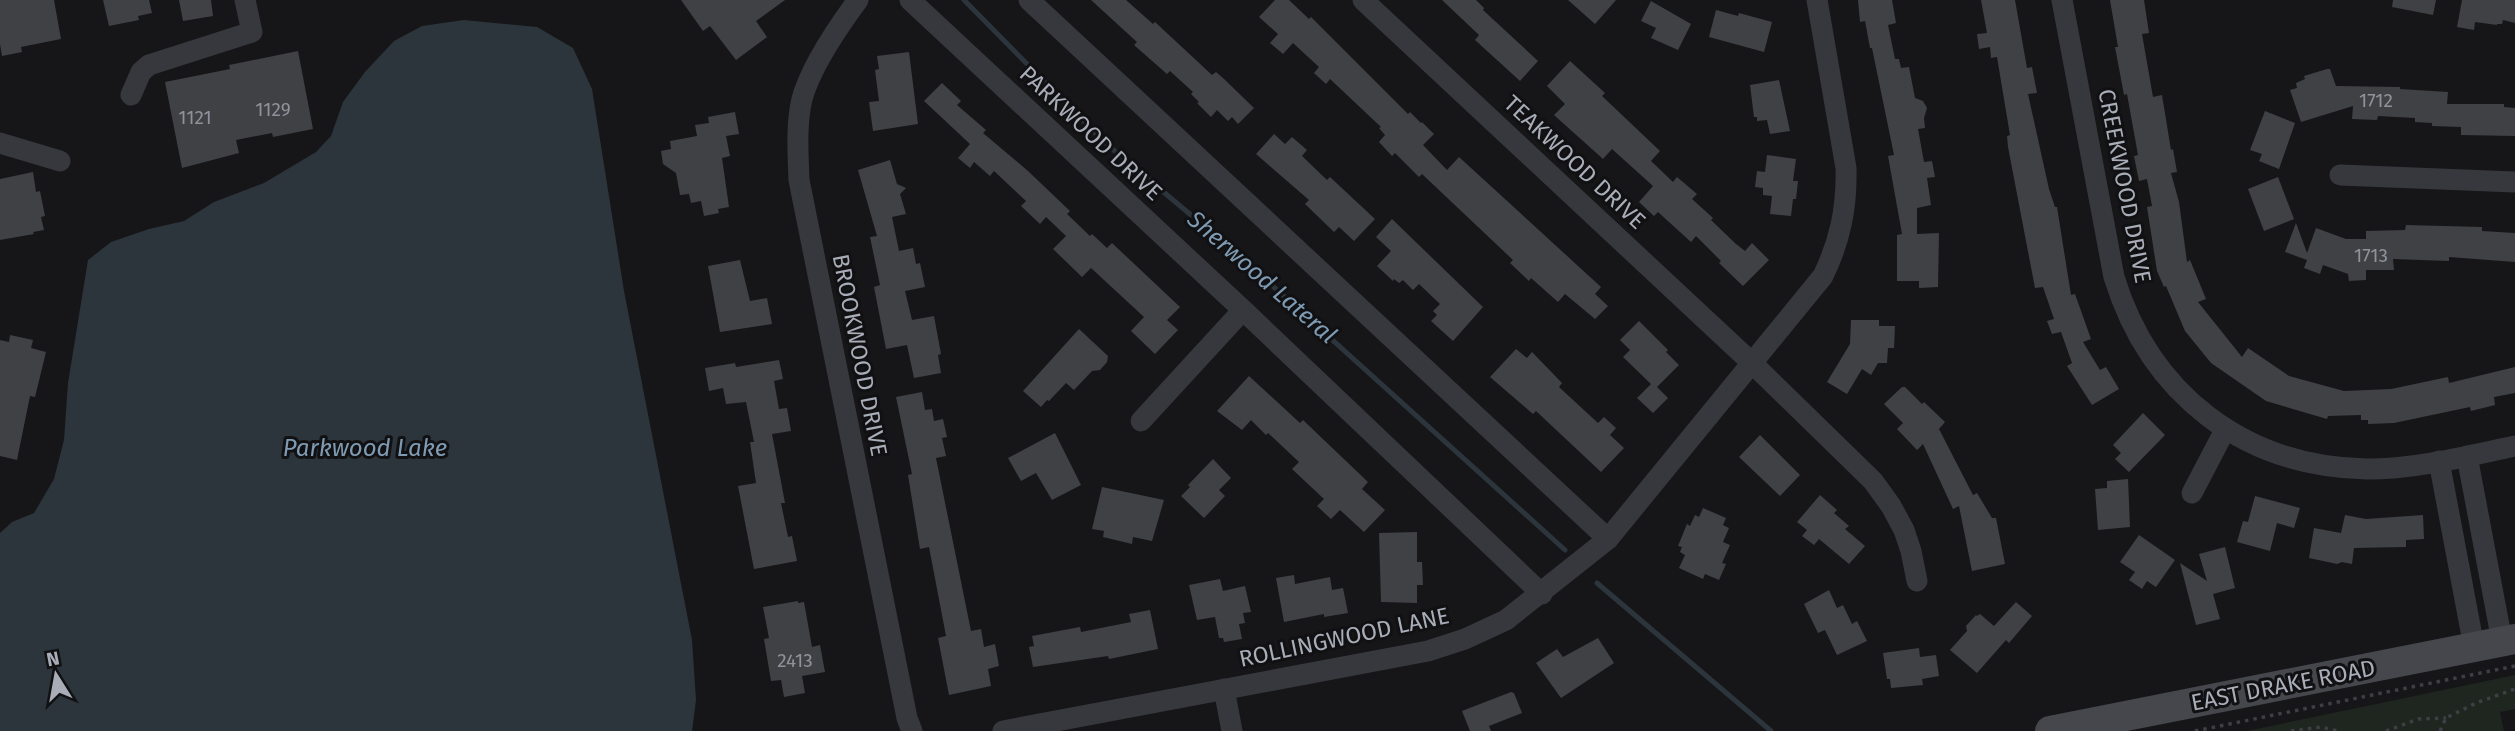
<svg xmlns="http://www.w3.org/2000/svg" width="2515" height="731" viewBox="0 0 2515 731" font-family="'Fira Sans',sans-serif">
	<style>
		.green { fill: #1e261f }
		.water { fill: #2c353c }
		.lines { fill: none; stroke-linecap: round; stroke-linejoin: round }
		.stream { stroke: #2c353c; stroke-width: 5 }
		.building { fill: #404145 }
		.path { stroke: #3d3f44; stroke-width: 3.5; stroke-dasharray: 3.5 5; stroke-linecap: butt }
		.street { stroke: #37383d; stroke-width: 21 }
		.secondary { stroke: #45474d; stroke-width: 30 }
		.labels { text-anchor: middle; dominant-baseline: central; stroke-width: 6; stroke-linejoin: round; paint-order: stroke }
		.number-label { font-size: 19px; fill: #8e929b }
		.street-label { font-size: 23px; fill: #a8adb8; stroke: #111113 }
		.water-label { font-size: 24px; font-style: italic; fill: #7f9bb3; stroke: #111113 }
	</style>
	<rect width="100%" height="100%" fill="#161618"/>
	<!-- green -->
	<path class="green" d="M2515,675V709L2500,712L2504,731H2247Z"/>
	<!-- water -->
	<path class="water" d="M464,20L537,27L573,48L592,89L624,291L692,640L696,700L692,731H0V533L12,522L34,513L54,479L64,440L68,383L88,260L111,242L149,229L184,221L214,202L264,183L316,152L331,136L343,102L365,72L394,41L422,26Z"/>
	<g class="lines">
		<!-- stream -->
		<g class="stream">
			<path d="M964,0L1104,142L1235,252L1565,550"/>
			<path d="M1597,583L1771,731"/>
		</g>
	</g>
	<!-- building -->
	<g class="building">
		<path d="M0,0H54L61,39L21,47L22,52L2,56L0,44Z"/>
		<path d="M103,0H149L152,13L138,16L139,20L109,26Z"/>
		<path d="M179,0H211L213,16L183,21Z"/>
		<path d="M681,0H785L756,21L767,37L736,60L710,26L703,31Z"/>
		<path d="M1091,0H1126L1153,24L1155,22L1212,75L1216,72L1223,78L1254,108L1238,124L1232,117L1228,121L1217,110L1211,117L1197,103L1199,102L1191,94L1193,92L1170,71L1167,74L1134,45L1137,42Z"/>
		<path d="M1275,0H1289L1309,19L1311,17L1408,114L1410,112L1421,123L1422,122L1434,134L1423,145L1447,170L1459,157L1601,287L1595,294L1608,306L1595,319L1565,294L1558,302L1531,278L1529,281L1510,263L1513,260L1422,174L1419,177L1395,153L1392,156L1379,142L1385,135L1379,128L1381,127L1330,79L1326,84L1314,73L1319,67L1293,43L1283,54L1270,43L1278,34L1259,17Z"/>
		<path d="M1442,0H1476L1484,8L1483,10L1538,61L1520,81L1475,40L1479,35Z"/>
		<path d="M1568,0H1616L1595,24Z"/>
		<path d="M1858,0H1892L1896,23L1888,25L1895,59H1899L1901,68L1909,67L1915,98L1923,101L1927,108L1924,118L1925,128L1918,129L1924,162L1932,161L1935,177L1927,178L1931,205L1917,208V234L1939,233L1938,287L1919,288V281H1897V235L1902,234L1888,156L1894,155L1872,48H1870L1865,21L1860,22Z"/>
		<path d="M1981,0H2015L2027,68L2032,67L2037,93L2028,94L2049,189L2055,207H2057L2071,295L2075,294L2091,339L2083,342L2100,370L2106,367L2119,389L2092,405L2067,366L2072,363L2061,332L2052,334L2047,321L2054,319L2043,287L2035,288L2008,147L2007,136L2010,135L1997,57L1991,58L1990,47L1979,49L1977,34L1987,33Z"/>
		<path d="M2110,0H2144L2149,33L2142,34L2153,97L2162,95L2171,150L2173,149L2177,172L2171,173L2179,202L2187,262L2190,260L2206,299L2198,302L2242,357L2248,348L2289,376L2344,391L2391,389L2448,377L2449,383L2515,367V393L2494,397L2495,405L2471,411L2470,407L2394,423L2368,424V420H2361V415L2328,416L2327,419L2266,401L2211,363L2185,331L2166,286L2164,287L2157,271L2147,207L2152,206L2147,179L2139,181L2134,156L2138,155L2127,94L2124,95L2115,47H2118Z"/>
		<path d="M2393,0H2436L2433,15L2392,7Z"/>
		<path d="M2462,0H2515V23L2503,20L2502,24H2497V25L2475,22L2474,30L2457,27Z"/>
		<path d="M1651,1L1691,24L1678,50L1651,38L1656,28L1641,21Z"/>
		<path d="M1716,10L1738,16L1739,13L1772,22L1764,52L1709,37Z"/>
		<path d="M298,51L313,129L273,137L272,133L236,140L239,153L182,168L165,82L230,69L229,65Z"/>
		<path d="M909,52L918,124L873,131L869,102L879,101L875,70L879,69L877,56Z"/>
		<path d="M1570,61L1605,93L1602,96L1660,151L1651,161L1673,182L1677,177L1697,194L1692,199L1713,218L1711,220L1736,244L1745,251L1752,243L1769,260L1743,286L1719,263L1721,261L1696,236L1691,242L1658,212L1654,216L1639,202L1653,186L1612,149L1603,159L1554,115L1565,104L1547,86Z"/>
		<path d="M2327,69H2330L2336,86L2400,87V89L2448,92L2447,104H2504V107L2515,108V136L2461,135V127L2432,126V123L2415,122V118L2378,116L2377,120L2352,119L2353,106L2301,122L2290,90L2297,88L2296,83L2305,79L2304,76Z"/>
		<path d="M1779,80L1790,131L1770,134L1767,120L1757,121V117H1754L1750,85Z"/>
		<path d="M942,83L961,101L957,105L986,130L983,133L1028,171L1070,211L1067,214L1090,236L1092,234L1107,248L1112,243L1180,307L1167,320L1178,330L1155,354L1131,331L1144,317L1091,268L1082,277L1053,249L1066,236L1046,217L1040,224L1021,206L1026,201L994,171L990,176L974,162L970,168L958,158L970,144L924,101Z"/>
		<path d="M2265,111L2295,123L2279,169L2259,161L2262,154L2250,150Z"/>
		<path d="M735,112L739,134L726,136L730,156L722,158L729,207L718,209L719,213L704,216L701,201L691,203L689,194L680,195L676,173L663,164L661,151L671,149L670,141L697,136L695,125L709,123L708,117Z"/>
		<path d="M1274,134L1285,144L1292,137L1307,150L1302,156L1327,180L1330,177L1375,219L1354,241L1339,227L1334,232L1305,204L1309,200L1256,154Z"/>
		<path d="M1767,155L1796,159L1793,181H1798L1796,199H1793L1791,216L1770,214L1772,196L1763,195V188L1755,187L1757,171L1765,172Z"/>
		<path d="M890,160L897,184L906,188L900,194L906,214L892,217L899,251L913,248L916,264L920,263L925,287L905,291L912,320L934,316L941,354L938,355L941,373L914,378L907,345L886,349L874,287L880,285L870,237L877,236L858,170Z"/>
		<path d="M33,172L36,192L40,191L45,216L41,217L44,230L33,232L34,234L0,240V179Z"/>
		<path d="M2278,177L2294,219L2264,231L2248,189Z"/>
		<path d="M1392,219L1483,307L1453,341L1431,321L1437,315L1433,311L1440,304L1419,284L1413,290L1403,280L1399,283L1394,279L1393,281L1377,266L1391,251L1376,237Z"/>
		<path d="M2296,223L2307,253L2316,228L2346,239H2366V231L2405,230L2406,225L2482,227V231L2515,233V262L2449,257V261L2393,259L2394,270H2366V280L2349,281L2348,274L2323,265L2320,274L2304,268L2307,260L2285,252Z"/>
		<path d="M740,260L750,301L767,298L772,324L720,332L708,266Z"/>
		<path d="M1851,320H1879V326H1895L1894,348H1888L1887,363H1878L1871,375L1862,369L1847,394L1827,382L1850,344Z"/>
		<path d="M1639,321L1668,350L1666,352L1679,365L1657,387L1668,398L1653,413L1637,398L1651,384L1623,357L1630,350L1620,340Z"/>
		<path d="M1079,329L1108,356L1107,362L1100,370L1092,371L1074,390L1066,383L1049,401L1047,400L1041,407L1023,391Z"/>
		<path d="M10,335L33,340L31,348L46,352L35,397L30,396L17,460L0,456V340L9,342Z"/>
		<path d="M1516,349L1527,358L1532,352L1562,383L1559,387L1598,423L1604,417L1616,428L1610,435L1624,448L1601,472L1536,411L1533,414L1490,377Z"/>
		<path d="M779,360L783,379L774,381L779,409L787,408L791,431L772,434L785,503H781L788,537L792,536L797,561L754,569L738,486L756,483L750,442H754L746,402L726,404L723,388L709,391L705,368L735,363L736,367Z"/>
		<path d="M1249,376L1300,423L1303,420L1368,482L1362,489L1385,510L1364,532L1340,510L1331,519L1317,506L1324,499L1292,469L1299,462L1268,433L1266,435L1251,420L1242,430L1217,411Z"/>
		<path d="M1902,387H1905L1922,404L1924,402L1945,422L1939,429L1958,466L1973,495L1977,493L1992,518H1996L2005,564L1972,571L1959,506L1953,509L1923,444L1917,450L1897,429L1903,423L1884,404Z"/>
		<path d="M922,392L925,410L932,409L934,421L943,419L947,437L942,438L946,456L936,458L971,631L981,629L984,647L995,644L999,666L988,669L991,686L949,695L938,638L946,636L929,547L920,549L908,475L912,474L896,397Z"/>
		<path d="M2143,413L2165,435L2129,472L2115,459L2121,453L2113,445Z"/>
		<path d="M1055,433L1081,485L1052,500L1036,473L1021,481L1008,458Z"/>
		<path d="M1760,435L1800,475L1780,496L1739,457Z"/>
		<path d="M1213,459L1231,478L1219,490L1225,496L1204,518L1181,496L1190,487L1188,485Z"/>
		<path d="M2128,479L2130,527L2098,530L2095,489L2107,488V481Z"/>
		<path d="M1102,487L1164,500L1152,541L1133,537L1132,544L1103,537L1104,531L1092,529Z"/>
		<path d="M1820,495L1837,510L1834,513L1849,526L1845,529L1865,546L1849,564L1819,539L1814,545L1802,536L1807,530L1797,522Z"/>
		<path d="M2255,496L2300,508L2294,528L2277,523L2270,551L2237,542L2243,521L2248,522Z"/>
		<path d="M1703,508L1726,518L1723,525L1729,528L1723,542L1730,545L1722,563L1726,564L1719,580L1705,574L1703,579L1679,568L1685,555L1680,552L1682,547L1678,546L1687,524L1690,526L1695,515L1699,517Z"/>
		<path d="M2345,515L2366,519L2423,515L2424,539L2406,540V547L2354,548L2352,564L2342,562L2337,564L2309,558L2314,528L2341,533Z"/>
		<path d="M1417,532V562H1422L1423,585H1417V603L1381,602L1379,533Z"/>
		<path d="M2139,535L2175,560L2156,587L2147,581L2142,589L2129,580L2135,572L2120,562Z"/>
		<path d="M2225,547L2235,588L2213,594L2220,619L2196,625L2180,563L2207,581L2199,554Z"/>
		<path d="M1294,575L1295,584L1330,577L1332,590L1343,588L1348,613L1324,617V614L1284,622L1276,578Z"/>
		<path d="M1220,579L1223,591L1245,586L1251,612L1243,613L1245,623L1239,624L1242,639L1224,642L1223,638H1219L1215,617L1197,620L1189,585Z"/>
		<path d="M1829,590L1837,608L1843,605L1852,624L1857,621L1867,641L1837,655L1825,630L1818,633L1804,604Z"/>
		<path d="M798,601V603L804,602L812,647L820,645L825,672L802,676L805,693L784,697L781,680L771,681L764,639L769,638L763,607Z"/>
		<path d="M2016,602L2032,616L2009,643L2006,640L1977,673L1950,650L1967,631L1966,626L1976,615L1977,616L1980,614L1994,626Z"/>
		<path d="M1150,610L1158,649L1109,659L1108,656L1033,667L1029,647L1034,646L1032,636L1080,627L1081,632L1131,622L1129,614Z"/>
		<path d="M1598,638L1614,663L1561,698L1536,663L1557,649L1563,657Z"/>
		<path d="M1919,648L1920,657L1936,655L1939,676L1922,679L1923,685L1891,688L1890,679H1887L1883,653Z"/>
		<path d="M1511,692L1514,693L1522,713L1489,726L1491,731H1470L1462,711Z"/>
	</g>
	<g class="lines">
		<!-- path -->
		<g class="path">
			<path d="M2195,731L2515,666"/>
			<path d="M2291,731L2321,727L2338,731"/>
			<path d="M2386,731L2418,719L2446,718"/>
			<path d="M2440,731L2446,718L2476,703L2515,689"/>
		</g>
		<!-- street -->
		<g class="street">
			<path d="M858,0C838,27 811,66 802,99C796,124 798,154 799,180L907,718L912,731"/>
			<path d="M910,0L1243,310L1542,594"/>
			<path d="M1029,0L1608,539"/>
			<path d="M1363,0L1752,363L1873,481L1891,506L1904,530L1911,551L1917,581"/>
			<path d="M2062,0L2114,277C2150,394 2244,467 2367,469C2416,469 2467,456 2515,446"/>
			<path d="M131,95L141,72L149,65L252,32L245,0"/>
			<path d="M0,143L60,161"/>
			<path d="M2340,175L2515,182"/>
			<path d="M1141,421L1243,310"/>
			<path d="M2467,456L2502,641"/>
			<path d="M2439,461L2474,647"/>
			<path d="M2192,493L2225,430"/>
			<path d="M1224,689L1232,731"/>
			<path d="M1003,731L1428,651L1465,639L1506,620L1608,539L1823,276C1840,241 1847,208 1846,168L1817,0"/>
		</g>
		<!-- secondary -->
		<path class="secondary" d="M2050,731L2515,639"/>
	</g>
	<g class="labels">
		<!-- number labels -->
		<g class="number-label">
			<text x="2376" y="100">1712</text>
			<text x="273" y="109">1129</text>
			<text x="195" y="117">1121</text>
			<text x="2371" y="255">1713</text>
			<text x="795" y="660">2413</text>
		</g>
		<!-- street labels -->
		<g class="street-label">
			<text transform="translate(1091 133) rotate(43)">PARKWOOD DRIVE</text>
			<text transform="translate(1575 162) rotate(43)">TEAKWOOD DRIVE</text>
			<text transform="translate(2125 186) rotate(79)">CREEKWOOD DRIVE</text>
			<text transform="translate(860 355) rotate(79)">BROOKWOOD DRIVE</text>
			<text transform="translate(1344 637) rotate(-12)">ROLLINGWOOD LANE</text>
			<text transform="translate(2283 685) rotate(-11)">EAST DRAKE ROAD</text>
		</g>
		<!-- water labels -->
		<g class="water-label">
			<text transform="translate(1262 277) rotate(41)">Sherwood Lateral</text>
			<text x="365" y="448">Parkwood Lake</text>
		</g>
	</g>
	<!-- north arrow -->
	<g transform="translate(56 675) rotate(349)" stroke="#111113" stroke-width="5" paint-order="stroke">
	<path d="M0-5L12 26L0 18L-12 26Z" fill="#a8adb8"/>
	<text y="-10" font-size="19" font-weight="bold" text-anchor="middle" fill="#a8adb8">N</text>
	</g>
</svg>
